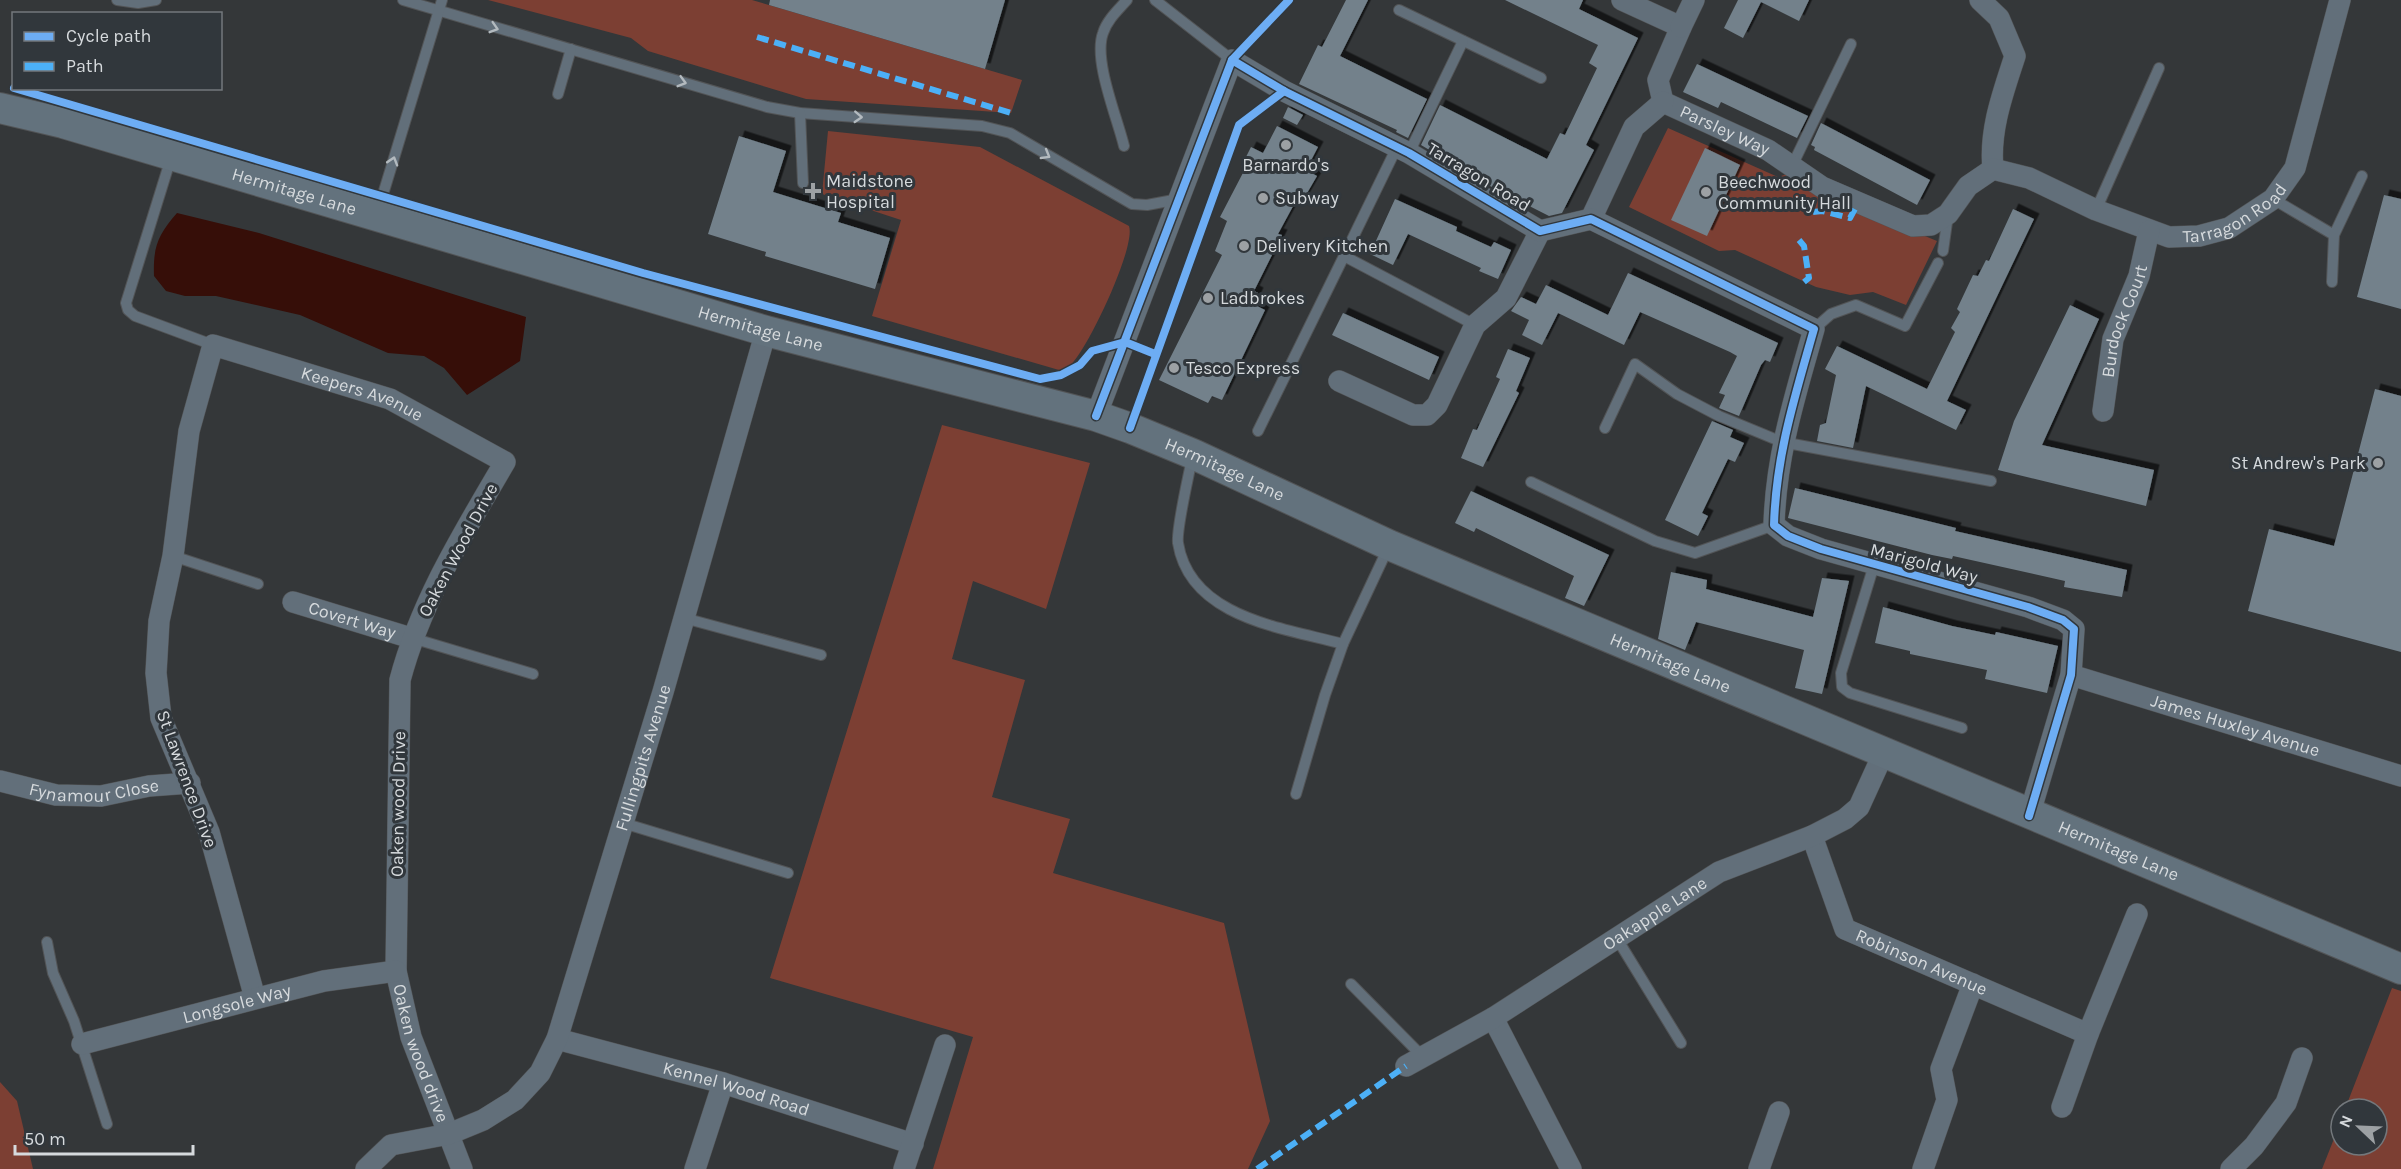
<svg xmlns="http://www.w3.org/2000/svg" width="2401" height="1169" viewBox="0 0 2401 1169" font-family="Karla,sans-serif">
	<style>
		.green { fill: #7c3f33 }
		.water { fill: #360e08 }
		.building { fill: #73818b; filter: url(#shadow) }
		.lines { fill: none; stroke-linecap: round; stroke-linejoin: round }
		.service-casing { stroke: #525456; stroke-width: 12 }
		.minor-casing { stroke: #525456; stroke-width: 22 }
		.secondary-casing { stroke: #525456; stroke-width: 32 }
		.service { stroke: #626f7a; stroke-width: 10 }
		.minor { stroke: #626f7a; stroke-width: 21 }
		.secondary { stroke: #63727d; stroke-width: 30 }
		.quiet { stroke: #4cb0f7; stroke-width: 6; stroke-dasharray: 12 6; stroke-linecap: butt }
		.cycleway-casing { stroke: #31373c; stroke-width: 11 }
		.cycleway { stroke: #6dadf4; stroke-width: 8 }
		.oneway { stroke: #b3babf }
		.poi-dot { fill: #9da1a4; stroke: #31373c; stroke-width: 2 }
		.labels { text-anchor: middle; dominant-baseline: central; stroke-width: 6; stroke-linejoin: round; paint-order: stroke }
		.street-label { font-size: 18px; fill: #d6dadd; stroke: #31373c }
		.poi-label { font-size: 18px; fill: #d6dadd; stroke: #31373c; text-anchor: start }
	</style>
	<defs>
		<filter id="shadow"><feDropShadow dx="5.5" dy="-5.5" stdDeviation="0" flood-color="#0009"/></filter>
	</defs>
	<rect width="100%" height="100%" fill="#343739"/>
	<!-- green -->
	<g class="green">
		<path d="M488,0H752L1022,80L1011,113L806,99L648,51L631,38Z"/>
		<path d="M1668,128L1778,177L1790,173L1809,188L1937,241L1906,305L1873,292L1850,295L1816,287L1735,250L1719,251L1629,207Z"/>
		<path d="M828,131L980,147L1129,226C1136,247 1090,343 1074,361C1070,367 1066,368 1059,370L872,316L901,220L822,194Z"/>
		<path d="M942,425L1090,463L1046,609L973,581L952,659L1025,680L992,797L1070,819L1053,873L1224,923L1270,1121L1248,1169H933L973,1037L770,978Z"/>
		<path d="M2392,988L2401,991V1169H2322L2341,1121V1145H2377V1109H2345Z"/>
		<path d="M0,1082L17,1101L33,1169H0Z"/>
	</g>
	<!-- water -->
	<path class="water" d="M177,213L259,233L526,317L520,361L467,395L444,368L424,356L388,353L300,315L216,296H185L166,291L154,276C153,246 158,235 177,213Z"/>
	<!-- building -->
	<g class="building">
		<path d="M770,0H1005L985,69L769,5Z"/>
		<path d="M1346,0H1368L1340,56L1427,99L1408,138L1396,132L1397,130L1299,84L1318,45L1322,47Z"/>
		<path d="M1505,0H1583L1579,9L1638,38L1586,145L1594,150L1562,213L1549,216L1490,186L1421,145L1440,105L1547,159L1560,133L1565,135L1597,68L1589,63L1598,45Z"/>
		<path d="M1738,0H1809L1799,21L1761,2L1743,38L1724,28Z"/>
		<path d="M1697,64L1808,116L1797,138L1721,102L1718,108L1683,92Z"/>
		<path d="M1288,107L1303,115L1297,125L1283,118Z"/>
		<path d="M1821,123L1930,180L1917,205L1814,150L1815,147L1811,145Z"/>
		<path d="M1277,126L1318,147L1306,170L1317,176L1303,200L1298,197L1278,234L1282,235L1254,291L1258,293L1253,304L1265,310L1222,400L1212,396L1208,403L1159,380L1222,255L1215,251L1227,221L1220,217L1245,169L1241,167L1251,147L1263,153Z"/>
		<path d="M739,136L786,151L773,192L841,213L838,222L890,238L875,289L765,256L766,252L708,234Z"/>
		<path d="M1705,148L1740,165L1707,236L1671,220Z"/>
		<path d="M2384,195L2401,199V309L2357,297Z"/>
		<path d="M1395,199L1457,227L1456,231L1491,247L1494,242L1511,250L1498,279L1479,271L1481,268L1408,234L1393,265L1370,254Z"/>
		<path d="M2013,209L2034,219L1947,401L1966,410L1956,430L1866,386L1853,448L1817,441L1820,425L1826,423L1836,375L1825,369L1837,346L1927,389L1955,332L1951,328L1960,312L1957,309L1973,275L1978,276L1986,260L1989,261Z"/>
		<path d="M1628,273L1778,343L1770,362L1765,360L1761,365L1739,416L1719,408L1725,395L1719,393L1737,356L1730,352L1640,312L1624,345L1558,313L1542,345L1522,335L1529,320L1511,311L1521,297L1536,304L1546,285L1608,315Z"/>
		<path d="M2070,305L2099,319L2042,445L2154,470L2146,506L1998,470L2014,421Z"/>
		<path d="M1343,313L1439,357L1429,380L1332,335Z"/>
		<path d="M1508,349L1530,358L1516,391L1519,393L1483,467L1461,458L1473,429L1477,430L1500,379L1496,377Z"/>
		<path d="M2375,389L2401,396V652L2248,611L2269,529L2334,546Z"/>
		<path d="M1712,421L1733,430L1730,437L1744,443L1735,462L1728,459L1702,513L1708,516L1698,536L1665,520Z"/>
		<path d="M1795,488L1956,528L1955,531L2127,570L2122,597L2064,587L2065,581L1953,556L1952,559L1932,555L1788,518Z"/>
		<path d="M1471,491L1609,555L1584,606L1565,598L1574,576L1476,528L1474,532L1455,523Z"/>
		<path d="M1671,572L1707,580L1706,589L1813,617L1822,578L1849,581L1822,694L1795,688L1804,650L1696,622L1685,650L1658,639Z"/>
		<path d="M1883,607L1952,626L1995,635L1996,632L2058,646L2047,693L1985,679L1987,670L1910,654V651L1875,643Z"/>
	</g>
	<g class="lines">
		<defs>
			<g id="service">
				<path d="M117,0L138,3L156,0"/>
				<path d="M403,0L767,107L800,113L982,126L1010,133L1132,204L1147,205L1179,199"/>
				<path d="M1155,0L1232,60"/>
				<path d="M1399,10L1541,78"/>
				<path d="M558,94L571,49"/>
				<path d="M800,113L803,183"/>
				<path d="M1124,146C1117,117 1093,60 1103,33C1107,20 1118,10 1127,0"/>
				<path d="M1397,147L1344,256L1475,325"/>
				<path d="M1409,153L1463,41"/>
				<path d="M171,158L126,303L128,310L135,316L213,345"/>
				<path d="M1792,166L1851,44"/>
				<path d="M2273,199L2334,235"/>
				<path d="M2096,210L2159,68"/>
				<path d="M377,214L442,0"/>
				<path d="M1943,251L1948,215"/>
				<path d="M2332,282L2334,235L2362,176"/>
				<path d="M1814,329L1831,314L1856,305L1905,326L1938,263"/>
				<path d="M1605,428L1635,364L1677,394L1719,416L1782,442L1991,481"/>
				<path d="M1258,431L1344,256"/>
				<path d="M1192,458C1189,475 1176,529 1178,543C1190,618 1284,628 1343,644"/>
				<path d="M1531,482L1655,541L1695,553L1774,525"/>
				<path d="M173,556L258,584"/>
				<path d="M1874,565L1841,673L1842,687L1850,693L1962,728"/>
				<path d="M684,618L821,655"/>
				<path d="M412,638L533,674"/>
				<path d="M1296,794L1325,695L1343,644L1389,546"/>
				<path d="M623,823L788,873"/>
				<path d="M1616,937L1681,1043"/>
				<path d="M47,942L53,973L74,1021L107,1124"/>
				<path d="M1351,984L1423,1057"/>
			</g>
			<g id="minor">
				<path d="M1622,0L1681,27L1658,80L1663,102"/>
				<path d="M1980,0L1999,18L2015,56C2003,93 1989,130 1993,169"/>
				<path d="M1681,27L1694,0"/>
				<path id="s1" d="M1663,102L1768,150L1822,187L1913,226L1931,225L1948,214L1968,186L1993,169L2029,178L2096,210L2169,237L2199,236L2229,228L2273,199L2295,168L2340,0"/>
				<path d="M1591,219L1634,127L1663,102"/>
				<path d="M1339,381L1413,415H1427L1437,405L1475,325L1506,298L1540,231"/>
				<path id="s2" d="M2103,411L2113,339L2139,276L2149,231"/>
				<path d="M1096,416L1232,60L1284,91L1409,153L1540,231L1591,219L1814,329C1795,396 1776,455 1774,525L1788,536L1821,549L2028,607L2063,620L2074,629L2071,675L2029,816"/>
				<path id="s3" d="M293,602L411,638"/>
				<path id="s4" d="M2071,675L2401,776"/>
				<path id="s5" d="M0,781L56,795L101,796L149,786L190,783"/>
				<path id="s6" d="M1812,836L1845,929L2088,1034"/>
				<path id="s7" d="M255,998L209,832L161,718L156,673L159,621L173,556L189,431L213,345L390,399L505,462C464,532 421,601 400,680L396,971L411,1037L462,1169"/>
				<path d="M1493,1018L1571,1169"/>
				<path id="s8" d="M557,1039L723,1083L913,1144"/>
				<path id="s9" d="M82,1044L324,981L396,971"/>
				<path id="s10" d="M1406,1066L1493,1018L1719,872L1812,836L1845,819L1859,807L1884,752"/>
				<path d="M2062,1107L2088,1034L2137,914"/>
				<path id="s11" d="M366,1169L391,1145L449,1134L483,1120L515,1100L540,1073L557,1039L663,692L766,331"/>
				<path d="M695,1169L723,1083"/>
				<path d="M904,1169L945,1045"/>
				<path d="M1759,1169L1779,1112"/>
				<path d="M1923,1169L1947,1100L1941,1069L1973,984"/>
				<path d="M2231,1169L2254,1146L2286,1103L2302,1058"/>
			</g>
			<g id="secondary">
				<path id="s12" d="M0,108L63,123L766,331L1096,416L1130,428L1193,454L1389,545L2401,969"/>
			</g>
		</defs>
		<!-- service casing -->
		<use href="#service" class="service-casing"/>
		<!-- minor casing -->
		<use href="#minor" class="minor-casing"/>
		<!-- secondary casing -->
		<use href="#secondary" class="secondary-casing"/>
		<!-- service -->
		<use href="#service" class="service"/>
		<!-- minor -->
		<use href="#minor" class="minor"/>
		<!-- secondary -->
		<use href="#secondary" class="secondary"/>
		<!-- quiet -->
		<g class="quiet">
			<path d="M757,37L1011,113"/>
			<path d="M1813,212L1822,211L1850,218L1856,207"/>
			<path d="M1799,240L1804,246L1809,278L1804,282"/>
			<path d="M1257,1169L1406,1066"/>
		</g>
		<defs>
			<g id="cycleway">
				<path d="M1232,60L1284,91L1409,153L1540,231L1591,219L1814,329C1795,396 1776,455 1774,525L1788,536L1821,549L2028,607L2063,620L2074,629L2071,675L2029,816"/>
				<path d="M14,88L643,273L1040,379L1061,375L1080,365L1092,351L1125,342L1155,354"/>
				<path d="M1096,416L1232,60L1289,0"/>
				<path d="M1130,428L1239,125L1284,91"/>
			</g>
		</defs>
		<!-- cycleway casing -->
		<use href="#cycleway" class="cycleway-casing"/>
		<!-- cycleway -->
		<use href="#cycleway" class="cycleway"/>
	</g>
	<!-- one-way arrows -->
	<defs><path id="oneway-chevron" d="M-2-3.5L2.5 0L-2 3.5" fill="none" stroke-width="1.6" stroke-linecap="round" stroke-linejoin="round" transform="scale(1.5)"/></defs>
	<g class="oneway">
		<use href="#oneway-chevron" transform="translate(494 28) rotate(17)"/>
		<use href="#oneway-chevron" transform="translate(682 82) rotate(16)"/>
		<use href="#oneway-chevron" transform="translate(858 117) rotate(3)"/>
		<use href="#oneway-chevron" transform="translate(1046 155) rotate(30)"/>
		<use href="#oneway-chevron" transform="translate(393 161) rotate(-73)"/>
	</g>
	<!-- markers -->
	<g class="poi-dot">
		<circle cx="1286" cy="145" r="6"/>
		<path d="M810 182h6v6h6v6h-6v6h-6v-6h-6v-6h6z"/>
		<circle cx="1706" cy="192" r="6"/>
		<circle cx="1263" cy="198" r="6"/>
		<circle cx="1244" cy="246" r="6"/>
		<circle cx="1208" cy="298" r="6"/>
		<circle cx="1174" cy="368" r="6"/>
		<circle cx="2378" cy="463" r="6"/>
	</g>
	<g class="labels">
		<!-- street labels -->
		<g class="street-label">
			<text stroke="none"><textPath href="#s1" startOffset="68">Parsley Way</textPath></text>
			<text transform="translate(1479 177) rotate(31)">Tarragon Road</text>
			<text stroke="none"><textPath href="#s12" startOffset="306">Hermitage Lane</textPath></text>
			<text stroke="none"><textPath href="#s1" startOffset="644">Tarragon Road</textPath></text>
			<text stroke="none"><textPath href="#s2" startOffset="93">Burdock Court</textPath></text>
			<text stroke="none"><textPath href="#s12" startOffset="792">Hermitage Lane</textPath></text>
			<text stroke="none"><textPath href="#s7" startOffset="832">Keepers Avenue</textPath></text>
			<text stroke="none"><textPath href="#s12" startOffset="1278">Hermitage Lane</textPath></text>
			<text transform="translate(458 550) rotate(-62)">Oaken Wood Drive</text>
			<text transform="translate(1924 563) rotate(15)">Marigold Way</text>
			<text stroke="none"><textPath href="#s3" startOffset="62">Covert Way</textPath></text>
			<text stroke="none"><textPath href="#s12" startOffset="1764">Hermitage Lane</textPath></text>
			<text stroke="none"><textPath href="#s4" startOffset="172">James Huxley Avenue</textPath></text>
			<text stroke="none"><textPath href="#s11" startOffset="537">Fullingpits Avenue</textPath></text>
			<text transform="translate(187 779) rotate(70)">St Lawrence Drive</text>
			<text stroke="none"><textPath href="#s5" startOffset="96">Fynamour Close</textPath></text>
			<text transform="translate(398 804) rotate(-89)">Oaken wood Drive</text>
			<text stroke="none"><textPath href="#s12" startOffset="2250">Hermitage Lane</textPath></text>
			<text stroke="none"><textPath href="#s10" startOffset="292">Oakapple Lane</textPath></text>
			<text stroke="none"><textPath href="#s6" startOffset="182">Robinson Avenue</textPath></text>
			<text stroke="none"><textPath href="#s9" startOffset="160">Longsole Way</textPath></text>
			<text stroke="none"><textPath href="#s7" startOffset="1611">Oaken wood drive</textPath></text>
			<text stroke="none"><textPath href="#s8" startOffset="186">Kennel Wood Road</textPath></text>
		</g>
		<!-- poi labels -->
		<g class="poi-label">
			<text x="1286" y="165" text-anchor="middle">Barnardo's</text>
			<text x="826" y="181">Maidstone<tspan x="826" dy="21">Hospital</tspan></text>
			<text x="1718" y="182">Beechwood<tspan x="1718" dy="21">Community Hall</tspan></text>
			<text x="1275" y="198">Subway</text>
			<text x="1256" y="246">Delivery Kitchen</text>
			<text x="1220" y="298">Ladbrokes</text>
			<text x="1186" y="368">Tesco Express</text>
			<text x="2366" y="463" text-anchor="end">St Andrew's Park</text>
		</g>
	</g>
	<!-- legend -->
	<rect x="12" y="12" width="210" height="78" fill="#31373c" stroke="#73787c" stroke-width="1.5"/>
	<rect x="24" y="32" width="30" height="9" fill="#6dadf4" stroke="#73787c" stroke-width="1.5"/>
	<text x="66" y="42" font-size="18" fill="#d6dadd">Cycle path</text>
	<rect x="24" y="62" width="30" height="9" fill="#4cb0f7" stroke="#73787c" stroke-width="1.5"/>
	<text x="66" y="72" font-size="18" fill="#d6dadd">Path</text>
	<!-- north arrow -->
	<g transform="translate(2359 1127) rotate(293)"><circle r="28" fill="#31373c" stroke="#73787c" stroke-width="1.5"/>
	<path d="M0-4.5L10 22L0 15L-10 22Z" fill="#9da1a4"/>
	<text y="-9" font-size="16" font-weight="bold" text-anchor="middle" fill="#d6dadd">N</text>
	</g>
	<!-- scale -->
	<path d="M15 1145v9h178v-9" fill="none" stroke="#d6dadd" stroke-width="3"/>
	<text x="24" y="1145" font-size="18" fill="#d6dadd" stroke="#31373c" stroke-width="4.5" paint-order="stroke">50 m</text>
</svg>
